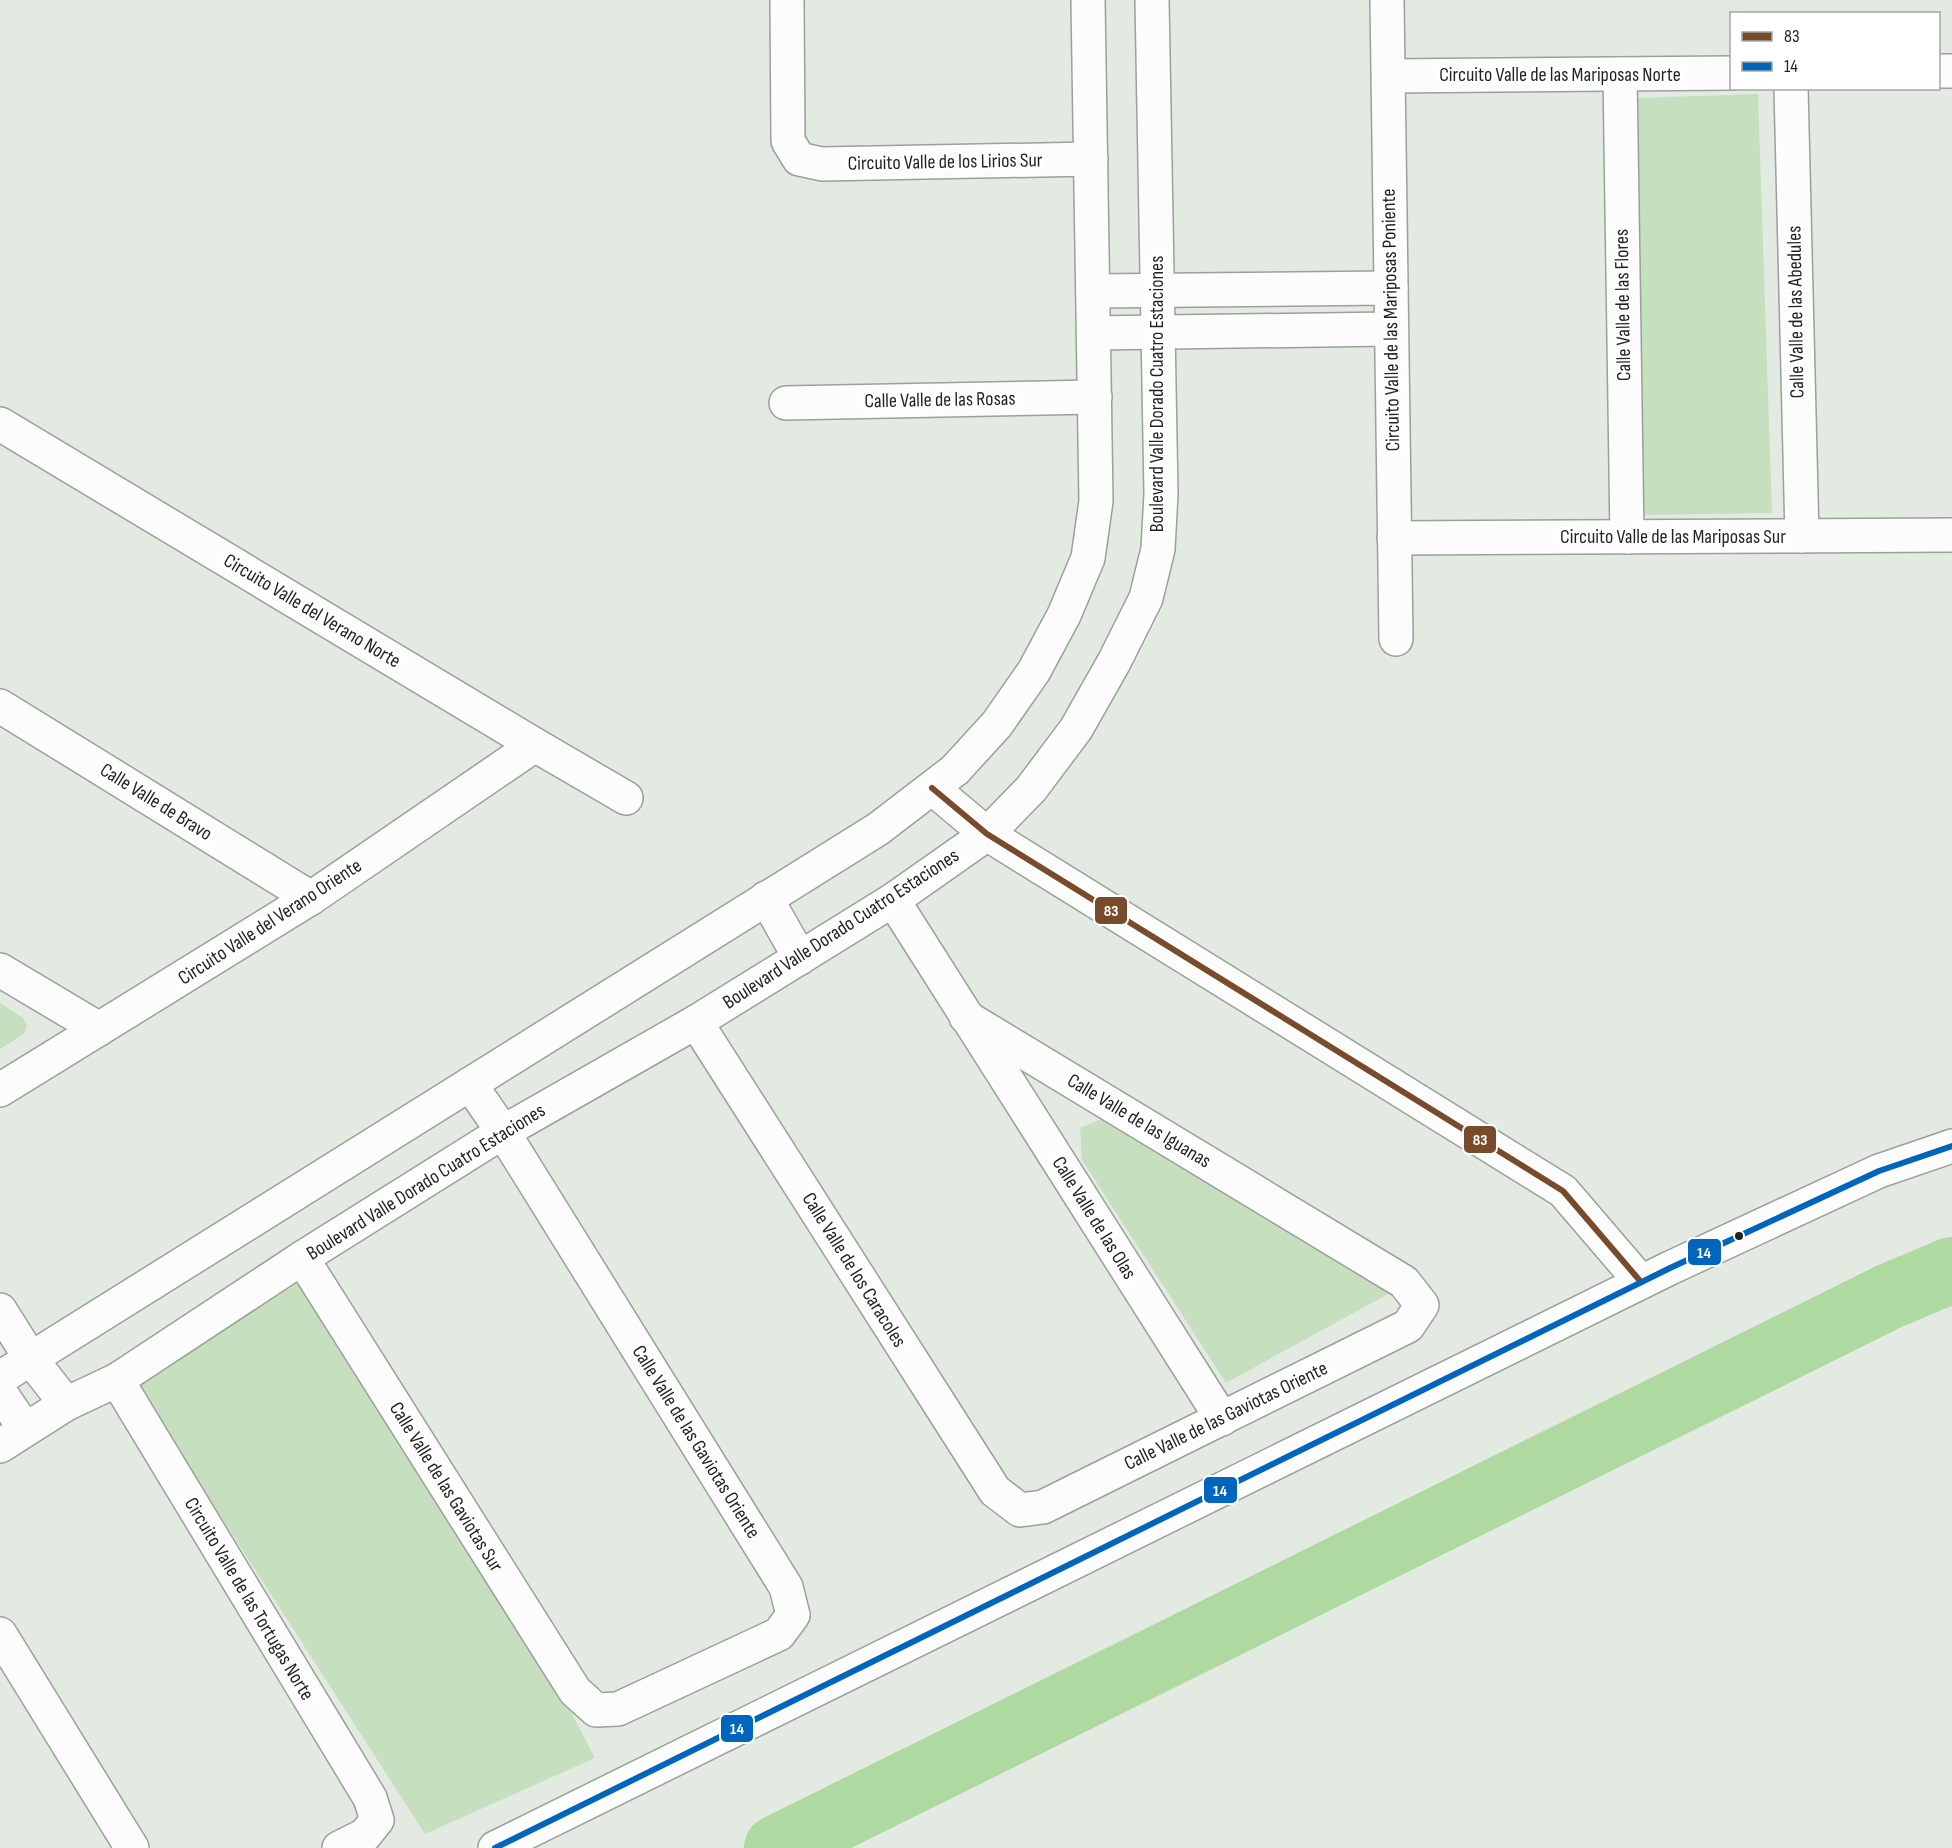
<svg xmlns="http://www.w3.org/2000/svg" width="1952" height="1848" viewBox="0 0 1952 1848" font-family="'Sofia Sans Condensed',sans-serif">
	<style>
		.green { fill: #c6e0bf }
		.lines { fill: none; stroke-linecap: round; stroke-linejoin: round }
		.river { stroke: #aedaa2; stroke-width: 66 }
		.minor-casing { stroke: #9ba09a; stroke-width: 36 }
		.tertiary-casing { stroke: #9ba09a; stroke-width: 36 }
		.minor { stroke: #fbfcfb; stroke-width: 33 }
		.tertiary { stroke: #fbfcfb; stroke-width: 33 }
		.bus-1-casing { stroke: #fff; stroke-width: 10 }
		.bus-2-casing { stroke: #fff; stroke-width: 10 }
		.bus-1 { stroke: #7a4b2a; stroke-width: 6 }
		.bus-2 { stroke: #0065bd; stroke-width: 6 }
		.bus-dot { fill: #1f231d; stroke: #fff; stroke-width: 2 }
		.labels { text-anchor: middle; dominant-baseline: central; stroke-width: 5; stroke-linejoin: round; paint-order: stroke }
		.street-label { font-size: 20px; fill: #1f231d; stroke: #fff }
		.line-badge { stroke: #fff; stroke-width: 2 }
		.badge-label { font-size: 16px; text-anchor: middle; font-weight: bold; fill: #fff }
	</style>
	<rect width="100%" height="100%" fill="#e3eae2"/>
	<!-- green -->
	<g class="green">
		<path d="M1758,94L1772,513L1644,515L1634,98Z"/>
		<path d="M0,1003L22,1017L27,1026L24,1034L0,1049Z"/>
		<path d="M1109,1116L1390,1293L1226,1383L1082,1160L1080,1128Z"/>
		<path d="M297,1283L571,1712L595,1758L425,1834L137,1386Z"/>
	</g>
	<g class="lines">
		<!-- river -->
		<path class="river" d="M777,1848L1890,1296L1952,1270"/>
		<defs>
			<g id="minor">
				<path d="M787,0L788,141L799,159L822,164L1091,159"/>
				<path d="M1387,0L1396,639"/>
				<path d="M1938,71H1952"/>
				<path d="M1620,74L1627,537"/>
				<path d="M1389,76L1732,73"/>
				<path d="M1791,88L1802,536"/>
				<path d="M1093,291L1391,288"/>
				<path d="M1094,333L1391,329"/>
				<path d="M786,403L1095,397"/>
				<path d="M0,424L535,745L626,798"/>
				<path d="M1394,538L1952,535"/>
				<path d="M0,706L311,898"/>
				<path d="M932,788L987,834L1563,1191L1641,1282"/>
				<path d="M766,898L800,958"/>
				<path d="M893,900L1222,1419"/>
				<path d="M0,970L99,1029"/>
				<path d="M696,1022L995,1491L1020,1510L1043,1507L1408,1326L1422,1305L1404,1282L966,1017"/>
				<path d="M0,1090L311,898L535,745"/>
				<path d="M302,1258L575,1691L596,1710L618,1709L779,1634L793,1615L786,1587L503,1132L470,1084"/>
				<path d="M0,1310L31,1359L66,1404"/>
				<path d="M117,1380L370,1798L377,1820L365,1835L339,1848"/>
				<path d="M0,1392L25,1429"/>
				<path d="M0,1634L132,1848"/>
			</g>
			<g id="tertiary">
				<path d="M0,1378L878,829L955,770L997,724L1034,671L1064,615L1088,558L1096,501L1088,0"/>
				<path d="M0,1446L66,1404L117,1380L302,1258L503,1132L696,1022L893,900L987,834L1031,789L1076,729L1114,662L1146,598L1158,549L1161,494L1152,0"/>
				<path d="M495,1848L1670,1268L1879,1171L1952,1146"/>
			</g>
		</defs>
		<!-- minor casing -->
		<use href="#minor" class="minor-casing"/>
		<!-- tertiary casing -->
		<use href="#tertiary" class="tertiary-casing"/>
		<!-- minor -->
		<use href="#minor" class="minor"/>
		<!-- tertiary -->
		<use href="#tertiary" class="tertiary"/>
		<defs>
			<path id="bus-1" d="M932,788L987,834L1563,1191L1641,1282"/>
			<path id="bus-2" d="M495,1848L1670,1268L1879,1171L1952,1146"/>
		</defs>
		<!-- bus-1 casing -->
		<use href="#bus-1" class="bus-1-casing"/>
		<!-- bus-2 casing -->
		<use href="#bus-2" class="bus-2-casing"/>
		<!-- bus-1 -->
		<use href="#bus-1" class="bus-1"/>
		<!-- bus-2 -->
		<use href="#bus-2" class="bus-2"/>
	</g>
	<!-- markers -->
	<circle class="bus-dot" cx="1739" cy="1236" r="5"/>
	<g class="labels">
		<!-- street labels -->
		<g class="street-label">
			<text x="1560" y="75">Circuito Valle de las Mariposas Norte</text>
			<text transform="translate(945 162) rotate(-1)">Circuito Valle de los Lirios Sur</text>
			<text transform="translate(1623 305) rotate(-91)">Calle Valle de las Flores</text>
			<text transform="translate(1796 312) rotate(-91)">Calle Valle de las Abedules</text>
			<text transform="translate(1391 320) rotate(-91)">Circuito Valle de las Mariposas Poniente</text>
			<text transform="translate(1157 394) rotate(-90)">Boulevard Valle Dorado Cuatro Estaciones</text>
			<text transform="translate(940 400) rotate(-1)">Calle Valle de las Rosas</text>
			<text x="1673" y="537">Circuito Valle de las Mariposas Sur</text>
			<text transform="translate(312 611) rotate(31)">Circuito Valle del Verano Norte</text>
			<text transform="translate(156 802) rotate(32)">Calle Valle de Bravo</text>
			<text transform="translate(270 922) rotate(-33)">Circuito Valle del Verano Oriente</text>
			<text transform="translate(841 929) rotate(-33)">Boulevard Valle Dorado Cuatro Estaciones</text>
			<text transform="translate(1139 1121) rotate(31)">Calle Valle de las Iguanas</text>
			<text transform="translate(426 1182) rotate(-32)">Boulevard Valle Dorado Cuatro Estaciones</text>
			<text transform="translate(1094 1218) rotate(58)">Calle Valle de las Olas</text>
			<text transform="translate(854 1270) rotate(58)">Calle Valle de los Caracoles</text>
			<text transform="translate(1226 1416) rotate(-26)">Calle Valle de las Gaviotas Oriente</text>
			<text transform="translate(696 1442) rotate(58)">Calle Valle de las Gaviotas Oriente</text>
			<text transform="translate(446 1487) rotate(58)">Calle Valle de las Gaviotas Sur</text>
			<text transform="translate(249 1599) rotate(59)">Circuito Valle de las Tortugas Norte</text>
		</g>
	</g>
	<g class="line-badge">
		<rect x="1094" y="896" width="34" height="29" rx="6" fill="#7a4b2a"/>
		<rect x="1463" y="1125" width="34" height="29" rx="6" fill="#7a4b2a"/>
		<rect x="1687" y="1238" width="35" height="28" rx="6" fill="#0065bd"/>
		<rect x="1203" y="1476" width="35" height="28" rx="6" fill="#0065bd"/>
		<rect x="720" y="1714" width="34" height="29" rx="6" fill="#0065bd"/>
	</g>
	<g class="badge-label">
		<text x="1111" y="916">83</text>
		<text x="1480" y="1145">83</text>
		<text x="1704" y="1258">14</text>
		<text x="1220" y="1496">14</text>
		<text x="737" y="1734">14</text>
	</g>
	<!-- legend -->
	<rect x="1730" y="12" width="210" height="78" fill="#ffffff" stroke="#a5a7a5" stroke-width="1.5"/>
	<rect x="1742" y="32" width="30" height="9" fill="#7a4b2a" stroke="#a5a7a5" stroke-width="1.5"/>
	<text x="1784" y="42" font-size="18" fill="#1f231d">83</text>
	<rect x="1742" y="62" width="30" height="9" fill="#0065bd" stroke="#a5a7a5" stroke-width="1.5"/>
	<text x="1784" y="72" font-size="18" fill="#1f231d">14</text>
</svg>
